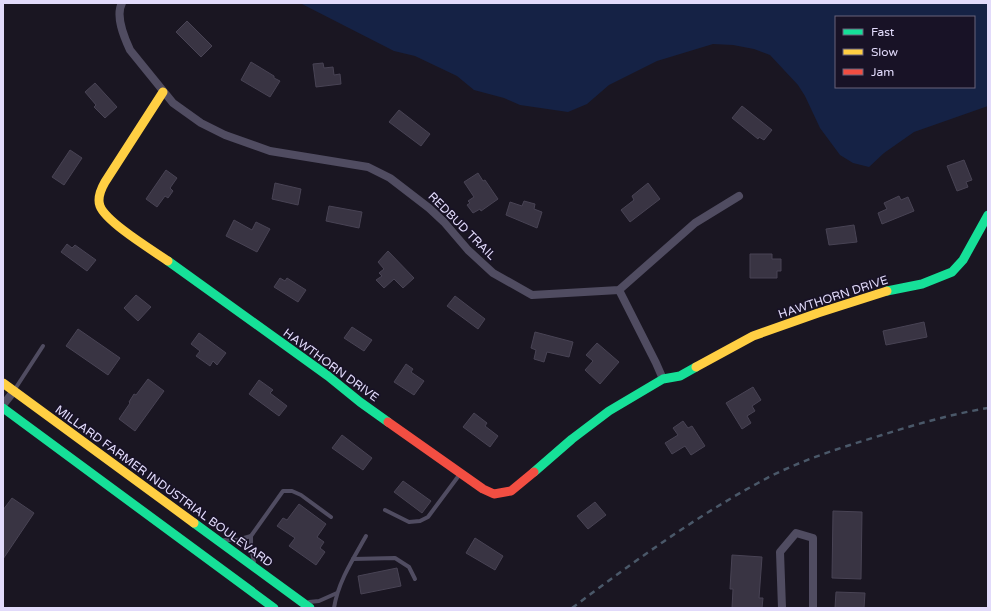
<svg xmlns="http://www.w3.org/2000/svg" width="991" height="611" viewBox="0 0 991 611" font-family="'Varela Round',sans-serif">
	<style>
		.water { fill: #152245; fill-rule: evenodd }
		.building { fill: #393443; stroke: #484354 }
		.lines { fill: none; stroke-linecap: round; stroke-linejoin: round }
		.lane { stroke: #504c61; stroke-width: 4 }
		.street { stroke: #504c61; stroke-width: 8 }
		.fast { stroke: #16e098; stroke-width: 9 }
		.slow { stroke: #ffcf43; stroke-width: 9 }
		.jam { stroke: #f24e42; stroke-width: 9 }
		.rail { stroke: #4a5869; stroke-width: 2.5; stroke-dasharray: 6 5; stroke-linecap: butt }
		.labels { text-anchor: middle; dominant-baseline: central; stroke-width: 3.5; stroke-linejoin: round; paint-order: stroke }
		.street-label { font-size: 12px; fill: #e2dbfb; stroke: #181226 }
	</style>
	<rect width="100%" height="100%" fill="#1a1622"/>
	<!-- water -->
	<path class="water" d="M300,3H988V106L914,132L884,153L869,167L853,163L840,155L820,128L805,96L798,85L770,55L754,49L733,45L713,44L657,61L609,85L587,104L568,112L520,105L504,98L474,90L457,76L415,56L394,51ZM836,17H974V87H836Z"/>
	<!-- building -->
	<g class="building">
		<path d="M187,21L212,46L201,57L176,32Z"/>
		<path d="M251,62L274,76V78L280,81L270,97L241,80Z"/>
		<path d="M323,63L324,68L333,67L334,75L340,74L341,84L316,87L313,64Z"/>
		<path d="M95,83L117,107L105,118L94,107L96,105L85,92Z"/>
		<path d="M742,106L772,130L764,140L759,137L758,139L732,118Z"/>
		<path d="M399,110L430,134L421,146L389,122Z"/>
		<path d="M70,150L82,158L64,185L52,177Z"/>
		<path d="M964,160L972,180L966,182L968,187L957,191L947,166Z"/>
		<path d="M166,170L177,178L170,188L173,191L168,198L165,196L157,207L146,199Z"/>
		<path d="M478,173L483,181L485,180L498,199L481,211L480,209L473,213L467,205L470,203L468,201L474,197L464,182Z"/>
		<path d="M275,183L301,189L298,205L272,199Z"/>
		<path d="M648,183L660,199L630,222L621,210L634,200L632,196Z"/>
		<path d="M899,196L901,200L908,197L914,211L882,224L878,213L887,209L884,203Z"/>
		<path d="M524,201L535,204L534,209L542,212L537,228L506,215L510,202L522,206Z"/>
		<path d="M329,206L362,212L359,228L326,221Z"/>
		<path d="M234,220L252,230L256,222L270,229L257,252L226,236Z"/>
		<path d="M854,225L857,242L829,245L826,229Z"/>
		<path d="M67,244L72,248L75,245L96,260L87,271L61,252Z"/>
		<path d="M388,251L414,278L403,288L394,279L384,288L376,280L382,276L379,273L384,269L378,262Z"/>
		<path d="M750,254H772V259H781V271H777V278H750Z"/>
		<path d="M280,278L285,281L287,278L306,290L298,302L274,287Z"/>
		<path d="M136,295L151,307L138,321L124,308Z"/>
		<path d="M455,296L485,319L478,329L447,306Z"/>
		<path d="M924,322L927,337L886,345L883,331Z"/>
		<path d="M352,327L372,340L364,351L344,338Z"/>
		<path d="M78,329L120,358L108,375L66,346Z"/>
		<path d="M535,332L573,342L569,357L547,352L544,362L534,359L536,350L531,348Z"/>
		<path d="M199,333L226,353L217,365L213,361L210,366L196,356L200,351L191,344Z"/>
		<path d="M597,343L619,362L600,384L585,370L593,361L586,355Z"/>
		<path d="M406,364L413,369L411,372L424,381L414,395L394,382Z"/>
		<path d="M148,379L164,391L135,431L119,419L130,403L129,402L134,394L136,395Z"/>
		<path d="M259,380L273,390L270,393L287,406L279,416L249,394Z"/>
		<path d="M753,387L761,400L752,406L755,411L747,416L751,423L742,429L726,403Z"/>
		<path d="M474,413L487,423L485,426L498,436L490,447L463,427Z"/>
		<path d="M683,421L688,428L692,426L705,446L691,455L685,446L672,454L665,443L678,435L673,428Z"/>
		<path d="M342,435L372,458L363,470L332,448Z"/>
		<path d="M403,481L431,501L422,513L394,492Z"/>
		<path d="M12,498L34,513L3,559V510Z"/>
		<path d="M595,502L606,515L588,529L577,516Z"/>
		<path d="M299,504L326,524L317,537L324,542L320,548L325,552L316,565L289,546L295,538L277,526L283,518L287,520Z"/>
		<path d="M833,511L862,512L861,579L832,578Z"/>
		<path d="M475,538L503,556L495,570L466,553Z"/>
		<path d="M732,555L762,557L759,598H763L762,608H732L733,589H730Z"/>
		<path d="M397,568L401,586L361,594L358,576Z"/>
		<path d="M836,592L865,593L864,608H835Z"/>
	</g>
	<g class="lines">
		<!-- lane -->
		<g class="lane">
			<path d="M15,389L43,346"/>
			<path d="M385,510L409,522L420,521L428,517L460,474"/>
			<path d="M224,540H237L251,536"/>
			<path d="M353,559L395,558L409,567L415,579"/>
			<path d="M254,562L251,548V536L283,491H292L301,495L331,517"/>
			<path d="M309,602L319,601L337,593"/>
			<path d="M334,608C338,582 353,559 366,536"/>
		</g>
		<!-- street -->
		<g class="street">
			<path d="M122,3C115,16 124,37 130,50L173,103L201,123L225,135L270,151L368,167L390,178L429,208L444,222L468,250L493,273L532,295L619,290L695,223L739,196"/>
			<path d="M619,290L656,363L663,379"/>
			<path d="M3,405L14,391"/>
			<path d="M782,608L780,552L796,533L813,538V608"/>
		</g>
		<!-- fast -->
		<g class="fast">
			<path d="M168,261L328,376L360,402L388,422"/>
			<path d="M887,291L922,284L952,272L963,260L988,215"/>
			<path d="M3,408L274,608"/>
			<path d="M534,472L572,439L609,411L663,379L680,376L696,367"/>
			<path d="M194,523L310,608"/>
		</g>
		<!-- slow -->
		<g class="slow">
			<path d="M163,92L105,182C101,189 97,198 100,206C106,222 152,250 168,261"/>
			<path d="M696,367L753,336L818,313L887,291"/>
			<path d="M3,383L194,523"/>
		</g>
		<!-- jam -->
		<path class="jam" d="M388,422L483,489L494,494L511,491L534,472"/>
		<!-- rail -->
		<path class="rail" d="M572,608C632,563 692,519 758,483C797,461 840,448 882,435C917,424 952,414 988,408"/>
	</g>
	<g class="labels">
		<!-- street labels -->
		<g class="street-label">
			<text transform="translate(462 226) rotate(45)">REDBUD TRAIL</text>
			<text transform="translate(833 297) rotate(-18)">HAWTHORN DRIVE</text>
			<text transform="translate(331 365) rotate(36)">HAWTHORN DRIVE</text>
			<text transform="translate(164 486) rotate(36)">MILLARD FARMER INDUSTRIAL BOULEVARD</text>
		</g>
	</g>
	<!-- border -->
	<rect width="991" height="611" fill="none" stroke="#e2dbfb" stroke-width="8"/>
	<!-- legend -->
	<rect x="835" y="16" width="140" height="72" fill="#181226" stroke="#69627b"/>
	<rect x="843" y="29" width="20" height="6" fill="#16e098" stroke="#69627b"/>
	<text x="871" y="36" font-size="12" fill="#e2dbfb">Fast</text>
	<rect x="843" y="49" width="20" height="6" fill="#ffcf43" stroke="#69627b"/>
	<text x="871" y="56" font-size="12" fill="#e2dbfb">Slow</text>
	<rect x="843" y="69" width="20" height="6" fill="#f24e42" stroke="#69627b"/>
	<text x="871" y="76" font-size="12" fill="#e2dbfb">Jam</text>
</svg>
